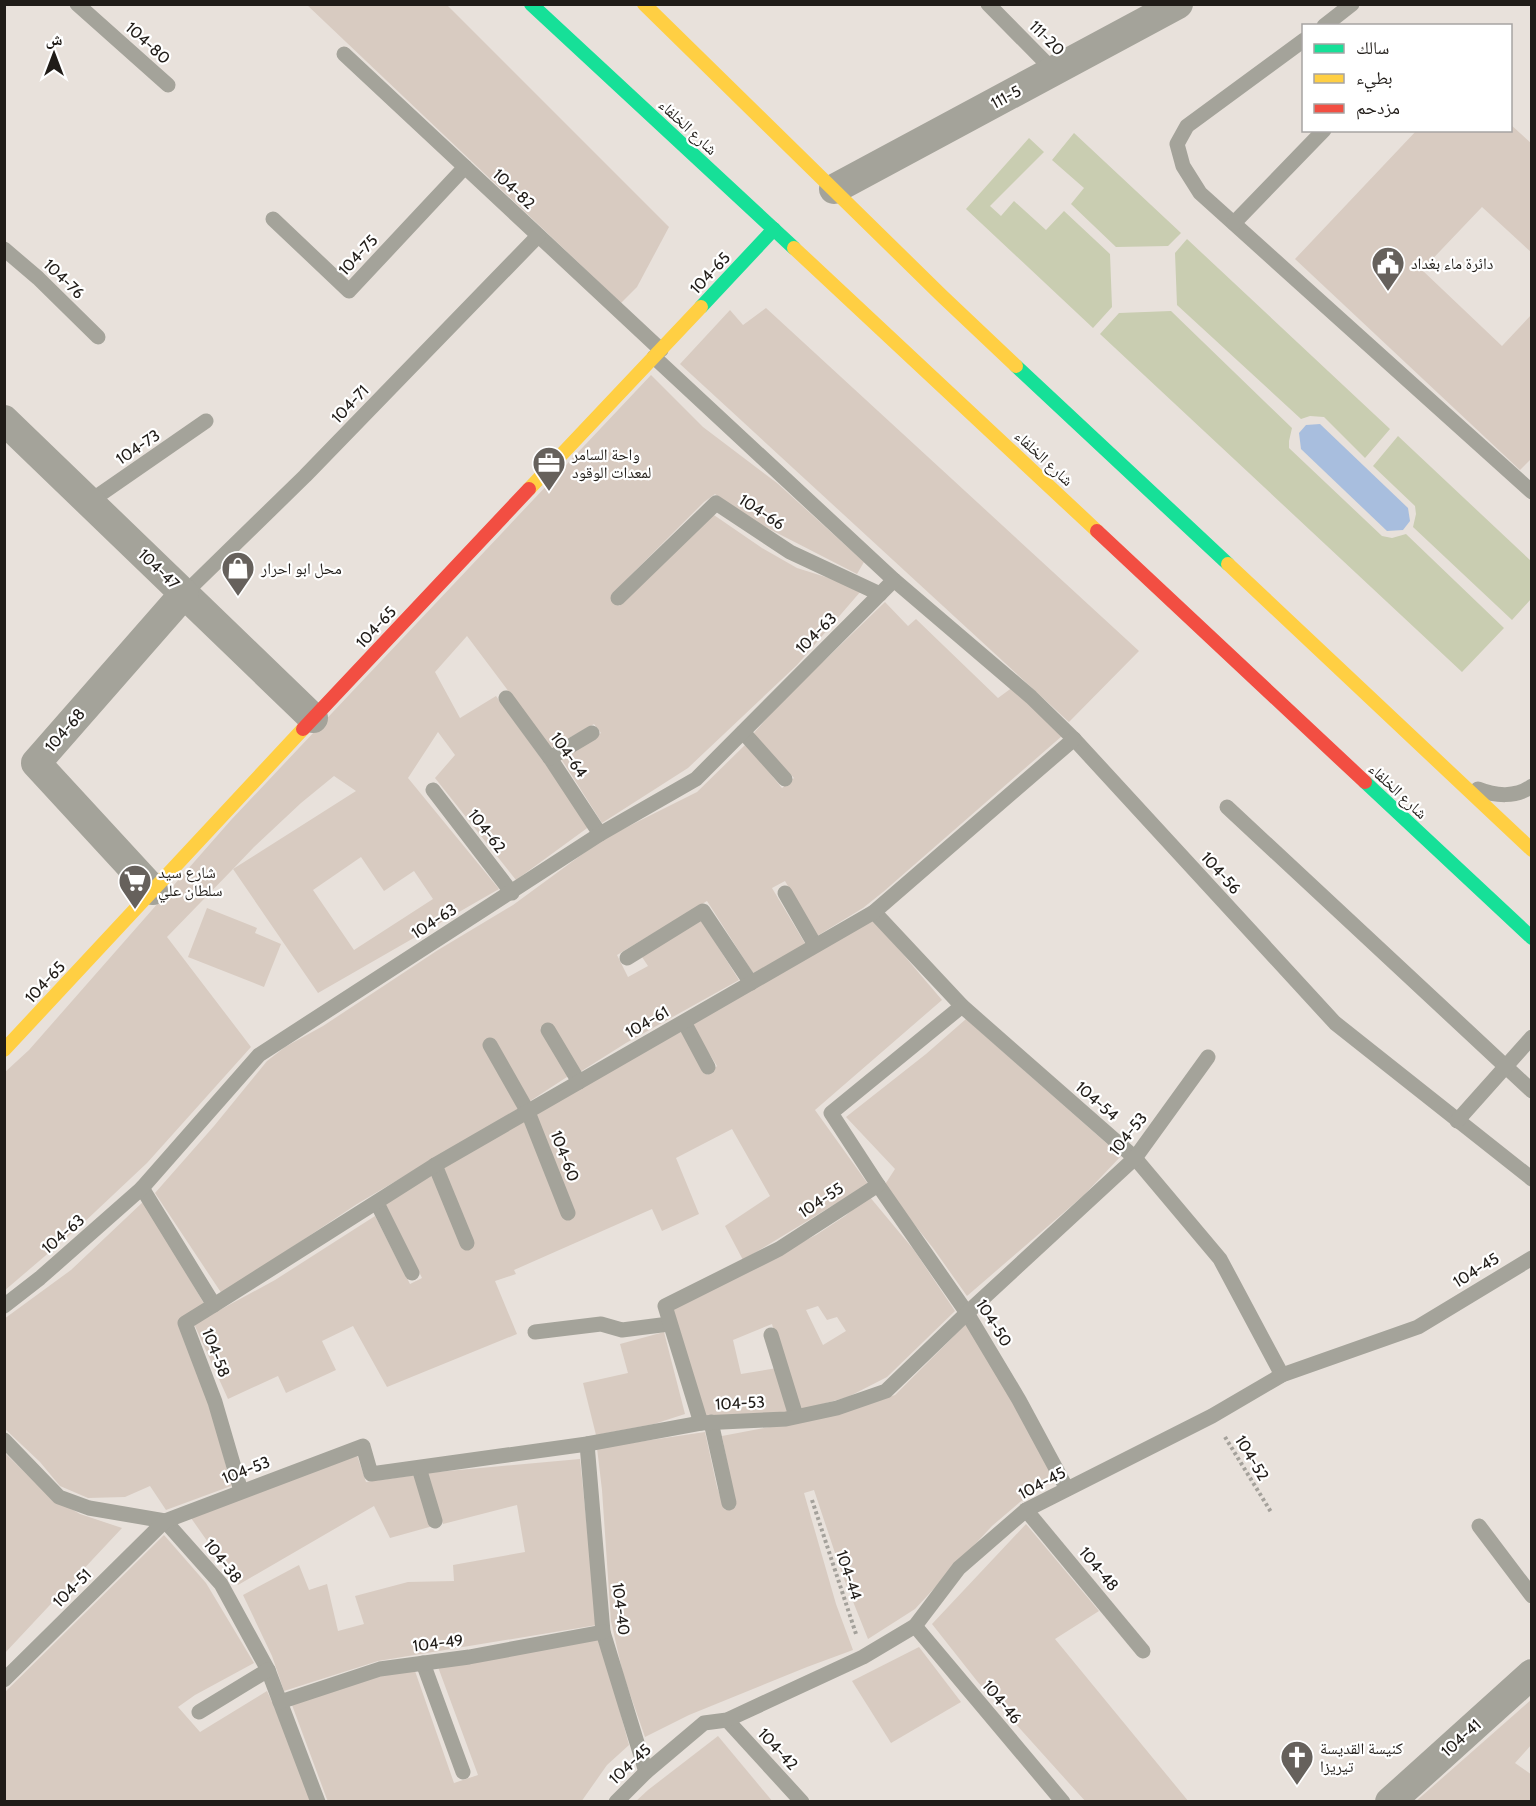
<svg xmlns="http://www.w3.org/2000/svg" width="1536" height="1806" viewBox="0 0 1536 1806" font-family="Cabin,'Noto Naskh Arabic',sans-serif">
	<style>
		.green { fill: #c9cdb1 }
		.water { fill: #a8bede }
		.building { fill: #d8cbc1; fill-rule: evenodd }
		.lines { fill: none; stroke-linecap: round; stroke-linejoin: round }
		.path { stroke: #a4a19b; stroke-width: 4; stroke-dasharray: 3 3; stroke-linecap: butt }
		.lane { stroke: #a4a39a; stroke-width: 15 }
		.street { stroke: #a4a39a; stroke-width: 30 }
		.fast { stroke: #16e098; stroke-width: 14 }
		.slow { stroke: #ffcf43; stroke-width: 14 }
		.jam { stroke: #f24e42; stroke-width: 14 }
		.labels { text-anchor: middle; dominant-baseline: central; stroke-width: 4.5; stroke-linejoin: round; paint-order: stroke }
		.street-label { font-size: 16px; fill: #201c18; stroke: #fff }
		.poi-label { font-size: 16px; fill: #201c18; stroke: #fff; text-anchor: start }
	</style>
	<rect width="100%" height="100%" fill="#e8e1db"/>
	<!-- green -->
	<g class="green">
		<path d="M1074,133L1181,233L1168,246L1116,247L1071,204L1084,188L1052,160Z"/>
		<path d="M1029,138L1044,152L990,206L1001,216L1014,201L1046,230L1064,211L1110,254L1112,307L1093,328L966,209Z"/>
		<path d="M1187,239L1390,429L1365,458L1324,417L1310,416L1301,419L1177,305L1175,253Z"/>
		<path d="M1171,311L1292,428L1289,441V448L1382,536L1392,538L1406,534L1504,628L1462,672L1100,334L1119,313Z"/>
		<path d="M1398,436L1531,561V599L1512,620L1413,527L1416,514L1415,506L1373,466Z"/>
	</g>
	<!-- water -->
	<path class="water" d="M1320,424L1408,508L1410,521L1403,530L1387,531L1301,449L1299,433L1306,425Z"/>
	<!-- building -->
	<g class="building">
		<path d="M306,4H446L669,227L637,287L621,303Z"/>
		<path d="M1510,124L1532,144V253L1482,207L1422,270L1502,346L1532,314V458L1520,470L1295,259L1417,130H1510Z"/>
		<path d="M766,308L1139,651L1069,722L680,364L730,310L743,325Z"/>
		<path d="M651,375L703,427L777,483L864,562L857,574L750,519L715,494L704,502L611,595L619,606L651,576L711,513L762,548L797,568L832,579L861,591L797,665L688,768L602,823L560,757L601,733L594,724L551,748L467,636L435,672L460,718L496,696L590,826L516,880L435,778L455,755L438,732L408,778L499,889L318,993L233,869L356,791L334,776L301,803L254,847L233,869L167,937L251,1047L147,1163L79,1227L4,1291V1073L29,1050L231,820ZM361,857L384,891L414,871L433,899L354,950L313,890Z"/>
		<path d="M885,602L908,626L916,619L998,698L1013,687L1062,736L883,892L863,908L817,936L785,881L772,888L806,945L753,973L707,901L617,955L628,977L648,966L642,957L701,920L739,980L626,1043L580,1072L550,1023L540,1028L570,1075L521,1107L357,1204L222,1294L155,1193L214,1126L267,1061L285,1047L323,1026L438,950L513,905L603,839L697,792L746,744L782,788L794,778L753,734L795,686L827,658Z"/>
		<path d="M207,908L257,928L255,933L281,944L264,987L188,957Z"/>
		<path d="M872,918L942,1000L815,1110L868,1184L743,1260L725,1226L770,1196L732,1129L676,1158L699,1214L662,1231L652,1209L514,1270L516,1274L495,1281L517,1334L387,1387L353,1326L322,1341L336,1370L286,1393L278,1376L228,1399L194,1324L275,1280L375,1216L410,1284L422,1278L385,1204L440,1167L683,1028L707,1075L717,1066L691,1025Z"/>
		<path d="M966,1019L1121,1156L1084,1195L967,1296L933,1248L884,1186L895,1169L846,1117L926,1054Z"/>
		<path d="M869,1196L914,1250L955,1311L887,1377L848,1397L797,1411L772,1324L733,1340L741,1374L777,1368L790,1412L706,1416L670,1308L816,1235L845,1216ZM818,1306L827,1320L837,1317L846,1331L823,1345L806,1310Z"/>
		<path d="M144,1201L206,1307L179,1322L207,1390L231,1486L166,1510L150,1486L125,1497L88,1498L60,1486L40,1462L4,1428V1319L71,1270Z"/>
		<path d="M966,1324L996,1371L1055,1480L1020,1502L992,1526L915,1609L868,1639L842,1574L814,1490L804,1493L836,1604L853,1650L807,1667L689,1715L645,1737L623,1674L611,1621L602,1490L597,1448L705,1432L717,1487L725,1510L736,1507L722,1436L843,1413L895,1395Z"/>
		<path d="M664,1332L685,1414L654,1424L596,1435L583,1383L628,1373L620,1344Z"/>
		<path d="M4,1452L49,1496L80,1514L122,1528L4,1654Z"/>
		<path d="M357,1455L366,1482L416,1475L433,1526L390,1538L374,1506L238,1585L191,1518Z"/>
		<path d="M580,1459L597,1625L378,1661L284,1691L272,1656L243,1595L299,1565L309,1590L327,1584L338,1631L364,1624L355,1596L408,1582L454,1581L453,1565L525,1552L517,1505L443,1524L426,1473Z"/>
		<path d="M1026,1524L1099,1611L1055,1639L1189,1802H1086L977,1681L932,1624Z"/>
		<path d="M164,1535L206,1583L254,1663L195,1695L178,1707L200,1732L267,1691L284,1729L312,1802H4V1693Z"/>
		<path d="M600,1637L629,1745L607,1765L581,1802H328L292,1705L381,1673L415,1671L454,1783L478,1775L438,1667Z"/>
		<path d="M919,1647L961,1702L891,1743L852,1681Z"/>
		<path d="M1532,1699V1744L1515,1763L1532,1775V1802H1415Z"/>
		<path d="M718,1736L773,1802H635L648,1790Z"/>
	</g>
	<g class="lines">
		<!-- path -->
		<g class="path">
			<path d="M1225,1437L1271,1512"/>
			<path d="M812,1500L856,1634"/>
		</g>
		<!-- lane -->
		<g class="lane">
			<path d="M77,4L168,85"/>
			<path d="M988,4L1054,71"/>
			<path d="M1324,26L1352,4"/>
			<path d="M1304,40L1187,126L1177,144L1183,166L1200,193L1532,492"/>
			<path d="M344,54L661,350"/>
			<path d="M273,219L349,291L465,167"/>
			<path d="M1234,223L1324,130"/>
			<path d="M4,249L38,278L98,337"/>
			<path d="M654,357L894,580L1031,697L1074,739L1335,1023L1532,1179"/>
			<path d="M89,502L206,421"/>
			<path d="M184,594L305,476L538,236"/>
			<path d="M618,598L716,503L790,552L880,594"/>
			<path d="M506,698L550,758L600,834"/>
			<path d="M743,732L785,779"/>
			<path d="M550,758L592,733"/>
			<path d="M1478,789C1495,796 1516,798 1532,786"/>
			<path d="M433,790L512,893"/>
			<path d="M1227,807L1532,1091"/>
			<path d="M785,893L815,945"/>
			<path d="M874,912L962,1006L1135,1158L1220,1259L1282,1375"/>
			<path d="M627,958L703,911L751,983"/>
			<path d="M684,1022L708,1067"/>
			<path d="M548,1030L579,1082"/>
			<path d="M490,1045L528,1112L568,1213"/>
			<path d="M1457,1121L1532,1037"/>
			<path d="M435,1165L467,1243"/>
			<path d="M878,1185L967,1313L1019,1400L1067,1489"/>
			<path d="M142,1188L214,1305L185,1323L215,1402L241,1491"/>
			<path d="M377,1203L412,1273"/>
			<path d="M214,1305L435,1165L874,912L1074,739"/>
			<path d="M4,1306L40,1278L142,1188L259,1055L600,834L696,779L894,580"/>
			<path d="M535,1332L601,1324L622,1330L669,1324"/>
			<path d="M771,1335L796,1416"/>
			<path d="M711,1422L729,1503"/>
			<path d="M701,1423L665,1306L779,1249L878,1185L831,1113L962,1006"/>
			<path d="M4,1440L59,1497L89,1508L165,1521L221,1584L268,1670L318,1802"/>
			<path d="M587,1444L603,1632L646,1772"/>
			<path d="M419,1468L435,1521"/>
			<path d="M1026,1510L1143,1651"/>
			<path d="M1479,1526L1532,1596"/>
			<path d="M915,1626L1063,1802"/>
			<path d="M423,1663L463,1772"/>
			<path d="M4,1680L165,1521L363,1446L371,1474L587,1444L701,1423L786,1419L837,1408L886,1391L967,1313L1135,1158L1208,1057"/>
			<path d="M280,1702L380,1669L469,1657L603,1632"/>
			<path d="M199,1712L268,1670"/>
			<path d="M727,1720L802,1802"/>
			<path d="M616,1802L646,1772L704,1723L727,1720L863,1657L915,1626L959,1568L1026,1510L1212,1416L1282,1375L1418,1327L1532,1258"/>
		</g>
		<!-- street -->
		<g class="street">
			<path d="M834,189L1178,4"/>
			<path d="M4,420L313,718"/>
			<path d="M153,890L36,763L184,594"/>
			<path d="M1390,1802L1532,1674"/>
		</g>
		<!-- fast -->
		<g class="fast">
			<path d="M531,4L794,248"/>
			<path d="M701,307L774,229"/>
			<path d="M1016,366L1228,564"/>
			<path d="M1365,782L1532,938"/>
		</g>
		<!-- slow -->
		<g class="slow">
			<path d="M644,4L942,296L1016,366"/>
			<path d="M794,248L1097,531"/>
			<path d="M529,489L701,307"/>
			<path d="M1228,564L1532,850"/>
			<path d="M4,1050L303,729"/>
		</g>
		<!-- jam -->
		<g class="jam">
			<path d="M1097,531L1365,782"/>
			<path d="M303,729L529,489"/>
		</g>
	</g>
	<!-- icons -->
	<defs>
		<symbol id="civic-pin" viewBox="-11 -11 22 30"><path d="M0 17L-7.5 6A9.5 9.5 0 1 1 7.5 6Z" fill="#66615c" stroke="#fff"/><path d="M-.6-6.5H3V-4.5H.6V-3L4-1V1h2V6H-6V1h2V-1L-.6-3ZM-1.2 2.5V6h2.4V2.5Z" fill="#fff"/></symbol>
		<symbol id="office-pin" viewBox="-11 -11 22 30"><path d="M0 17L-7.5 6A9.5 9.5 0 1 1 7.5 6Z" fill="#66615c" stroke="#fff"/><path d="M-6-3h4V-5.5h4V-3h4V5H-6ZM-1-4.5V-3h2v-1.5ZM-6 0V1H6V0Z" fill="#fff"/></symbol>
		<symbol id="shop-pin" viewBox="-11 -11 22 30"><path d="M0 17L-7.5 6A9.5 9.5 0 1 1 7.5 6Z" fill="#66615c" stroke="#fff"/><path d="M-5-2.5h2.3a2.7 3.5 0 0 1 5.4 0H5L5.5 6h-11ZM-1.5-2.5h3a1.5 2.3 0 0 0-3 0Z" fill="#fff"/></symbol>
		<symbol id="supermarket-pin" viewBox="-11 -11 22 30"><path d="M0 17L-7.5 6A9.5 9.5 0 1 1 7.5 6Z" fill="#66615c" stroke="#fff"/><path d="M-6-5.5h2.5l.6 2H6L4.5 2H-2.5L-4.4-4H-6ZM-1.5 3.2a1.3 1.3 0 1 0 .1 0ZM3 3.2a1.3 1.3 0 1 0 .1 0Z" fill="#fff"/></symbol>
		<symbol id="church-pin" viewBox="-11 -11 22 30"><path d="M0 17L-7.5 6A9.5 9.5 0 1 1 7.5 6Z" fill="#66615c" stroke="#fff"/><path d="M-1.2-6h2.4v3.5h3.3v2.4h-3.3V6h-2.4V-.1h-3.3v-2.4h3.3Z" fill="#fff"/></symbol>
	</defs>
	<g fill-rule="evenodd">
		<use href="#civic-pin" x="1369" y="244" width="38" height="52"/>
		<use href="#office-pin" x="530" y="444" width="38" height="52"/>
		<use href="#shop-pin" x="219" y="549" width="38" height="52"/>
		<use href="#supermarket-pin" x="116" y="862" width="38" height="52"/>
		<use href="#church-pin" x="1278" y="1738" width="38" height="52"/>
	</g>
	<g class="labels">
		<!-- street labels -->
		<g class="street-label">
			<text transform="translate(1047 38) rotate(45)">111-20</text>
			<text transform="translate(148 43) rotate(42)">104-80</text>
			<text transform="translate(1006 97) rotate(-28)">111-5</text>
			<text transform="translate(688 127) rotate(43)">شارع الخلفاء</text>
			<text transform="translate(514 189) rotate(43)">104-82</text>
			<text transform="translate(358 255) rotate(-47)">104-75</text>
			<text transform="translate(710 273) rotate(-47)">104-65</text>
			<text transform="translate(64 279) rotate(44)">104-76</text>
			<text transform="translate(350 404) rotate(-46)">104-71</text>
			<text transform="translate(138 447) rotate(-34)">104-73</text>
			<text transform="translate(1044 458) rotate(43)">شارع الخلفاء</text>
			<text transform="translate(762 512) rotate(33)">104-66</text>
			<text transform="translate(159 569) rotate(44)">104-47</text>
			<text transform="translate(376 627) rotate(-47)">104-65</text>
			<text transform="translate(816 633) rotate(-45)">104-63</text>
			<text transform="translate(65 730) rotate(-49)">104-68</text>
			<text transform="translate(569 755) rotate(55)">104-64</text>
			<text transform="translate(1398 791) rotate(43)">شارع الخلفاء</text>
			<text transform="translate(487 831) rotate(52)">104-62</text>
			<text transform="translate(1221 873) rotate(48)">104-56</text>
			<text transform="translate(434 921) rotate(-33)">104-63</text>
			<text transform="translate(45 982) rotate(-47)">104-65</text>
			<text transform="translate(647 1022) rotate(-30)">104-61</text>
			<text transform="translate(1097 1101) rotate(41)">104-54</text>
			<text transform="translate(1128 1134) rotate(-51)">104-53</text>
			<text transform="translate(565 1156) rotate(69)">104-60</text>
			<text transform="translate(821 1200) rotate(-33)">104-55</text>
			<text transform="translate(63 1234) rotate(-41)">104-63</text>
			<text transform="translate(1476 1270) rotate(-32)">104-45</text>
			<text transform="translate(994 1323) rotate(58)">104-50</text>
			<text transform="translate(216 1353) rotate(69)">104-58</text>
			<text transform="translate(740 1403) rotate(-3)">104-53</text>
			<text transform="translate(1252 1458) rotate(59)">104-52</text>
			<text transform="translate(246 1470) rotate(-21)">104-53</text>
			<text transform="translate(1042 1483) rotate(-28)">104-45</text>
			<text transform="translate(223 1561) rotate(52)">104-38</text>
			<text transform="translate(1099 1569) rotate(50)">104-48</text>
			<text transform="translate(849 1575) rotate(72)">104-44</text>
			<text transform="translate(72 1588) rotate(-45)">104-51</text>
			<text transform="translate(621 1609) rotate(83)">104-40</text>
			<text transform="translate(438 1643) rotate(-7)">104-49</text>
			<text transform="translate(1002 1702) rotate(50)">104-46</text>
			<text transform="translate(1461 1738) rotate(-42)">104-41</text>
			<text transform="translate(778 1749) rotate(47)">104-42</text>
			<text transform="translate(630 1764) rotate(-43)">104-45</text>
		</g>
		<!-- poi labels -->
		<g class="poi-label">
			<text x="1411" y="263">دائرة ماء بغداد</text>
			<text x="572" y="454">واحة السامر<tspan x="572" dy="18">لمعدات الوقود</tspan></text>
			<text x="261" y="568">محل ابو احرار</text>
			<text x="158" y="872">شارع سيد<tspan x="158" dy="18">سلطان علي</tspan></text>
			<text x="1320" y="1748">كنيسة القديسة<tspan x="1320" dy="18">تيريزا</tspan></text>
		</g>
	</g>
	<!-- border -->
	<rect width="1536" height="1806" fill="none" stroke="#201c18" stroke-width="12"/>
	<!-- legend -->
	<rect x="1302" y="24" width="210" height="108" fill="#ffffff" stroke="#a6a4a3" stroke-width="1.5"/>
	<rect x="1314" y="44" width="30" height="9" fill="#16e098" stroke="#a6a4a3" stroke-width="1.5"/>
	<text x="1356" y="54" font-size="18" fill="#201c18">سالك</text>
	<rect x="1314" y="74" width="30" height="9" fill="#ffcf43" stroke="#a6a4a3" stroke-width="1.5"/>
	<text x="1356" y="84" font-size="18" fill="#201c18">بطيء</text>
	<rect x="1314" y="104" width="30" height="9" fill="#f24e42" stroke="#a6a4a3" stroke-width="1.5"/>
	<text x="1356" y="114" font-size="18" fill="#201c18">مزدحم</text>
	<!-- north arrow -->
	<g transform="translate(54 54)" stroke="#ffffff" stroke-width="4.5" paint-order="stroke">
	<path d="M0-4.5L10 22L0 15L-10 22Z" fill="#201c18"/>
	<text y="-9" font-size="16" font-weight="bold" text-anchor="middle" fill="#201c18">ش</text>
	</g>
</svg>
